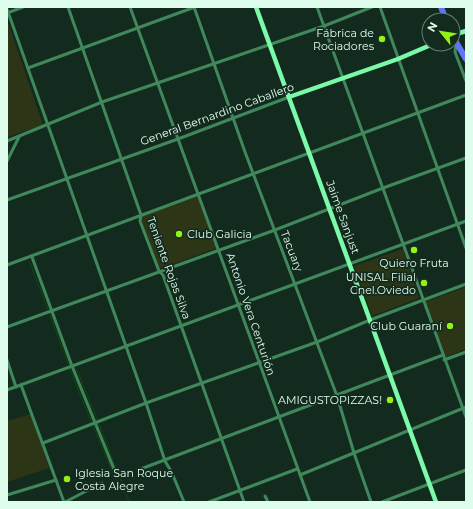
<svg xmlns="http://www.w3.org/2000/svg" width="473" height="509" viewBox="0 0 473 509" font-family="Montserrat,sans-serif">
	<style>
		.green { fill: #2c3516 }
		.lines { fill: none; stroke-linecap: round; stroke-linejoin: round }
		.stream { stroke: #10490e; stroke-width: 1 }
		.street { stroke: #40885b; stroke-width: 3 }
		.secondary { stroke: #7af9a8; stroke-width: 4.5 }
		.highway { stroke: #6076f7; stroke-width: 6 }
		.poi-dot { fill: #93f414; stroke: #132b1f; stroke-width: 1.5 }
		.labels { text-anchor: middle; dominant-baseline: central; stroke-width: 3.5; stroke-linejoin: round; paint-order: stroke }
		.poi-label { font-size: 11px; fill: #dffdec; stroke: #132b1f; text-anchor: end }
		.street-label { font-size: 11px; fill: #dffdec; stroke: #132b1f }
	</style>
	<rect width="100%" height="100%" fill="#132b1f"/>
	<!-- green -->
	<g class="green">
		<path d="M7,19L43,125L7,137Z"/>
		<path d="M197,196L217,248L159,269L142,221V216Z"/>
		<path d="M403,249L419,298L372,316L354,266Z"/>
		<path d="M466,287V349L446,357L425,302Z"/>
		<path d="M31,414L49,468L7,482V421Z"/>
	</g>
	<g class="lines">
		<!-- stream -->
		<g class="stream">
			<path d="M30,263L48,310"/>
			<path d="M50,315L68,364"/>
			<path d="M70,369L91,421"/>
			<path d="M77,370L97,419"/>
			<path d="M99,424L117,471"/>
			<path d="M93,426L113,473"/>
			<path d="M119,475L129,502"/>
			<path d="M114,476L120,486L123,488"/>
		</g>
		<!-- street -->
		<g class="street">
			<path d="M68,7L141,215L140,221L159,271L163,275L244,502"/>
			<path d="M130,7L310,502"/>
			<path d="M194,7L245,152L337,396L354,453L371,502"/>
			<path d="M317,7L466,417"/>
			<path d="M380,7L466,248"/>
			<path d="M7,9L146,403L165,461L172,473L184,502"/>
			<path d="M7,13L23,7"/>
			<path d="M456,45L455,52L466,81"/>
			<path d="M28,68L195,7"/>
			<path d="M7,141L102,102L324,26L372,7"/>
			<path d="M7,161L19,137"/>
			<path d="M7,200L178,139L289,97"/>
			<path d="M32,257L72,366L116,474"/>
			<path d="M7,265L466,95"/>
			<path d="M7,327L275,230L383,188L466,158"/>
			<path d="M7,360L16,387"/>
			<path d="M444,360L466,352"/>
			<path d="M21,385L64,502"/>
			<path d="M7,390L466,221"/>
			<path d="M43,443L146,403L317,342L370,320L466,284"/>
			<path d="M138,470L443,355"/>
			<path d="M300,475L466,407"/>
			<path d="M7,495L56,480"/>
			<path d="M265,496L268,502"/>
			<path d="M65,502L102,483"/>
			<path d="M209,502L297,469"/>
			<path d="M382,502L466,470"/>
		</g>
		<!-- secondary -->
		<g class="secondary">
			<path d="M256,7L436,502"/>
			<path d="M453,35L466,31"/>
			<path d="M289,97L398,59L433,44"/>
		</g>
		<!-- highway -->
		<g class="highway">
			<path d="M441,7L446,20"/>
			<path d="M453,37L466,59"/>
		</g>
	</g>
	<!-- markers -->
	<g class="poi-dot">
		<circle cx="382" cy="39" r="4"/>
		<circle cx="179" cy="234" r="4"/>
		<circle cx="414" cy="250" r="4"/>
		<circle cx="424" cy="283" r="4"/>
		<circle cx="450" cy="326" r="4"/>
		<circle cx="390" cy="400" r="4"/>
		<circle cx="67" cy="479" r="4"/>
	</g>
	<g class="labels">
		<!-- poi labels -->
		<g class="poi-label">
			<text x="374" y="33">Fábrica de<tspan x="374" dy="13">Rociadores</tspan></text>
			<text x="187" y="234" text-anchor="start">Club Galicia</text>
			<text x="414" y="263" text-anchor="middle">Quiero Fruta</text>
			<text x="416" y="277">UNISAL Filial<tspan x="416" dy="13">Cnel.Oviedo</tspan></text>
			<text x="442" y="326">Club Guaraní</text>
			<text x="382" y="400">AMIGUSTOPIZZAS!</text>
			<text x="75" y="473" text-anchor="start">Iglesia San Roque<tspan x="75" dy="13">Costa Alegre</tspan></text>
		</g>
		<!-- street labels -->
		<g class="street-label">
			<text transform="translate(217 114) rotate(-20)">General Bernardino Caballero</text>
			<text transform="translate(343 217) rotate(70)">Jaime Sanjust</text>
			<text transform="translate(292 251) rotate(69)">Tacuary</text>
			<text transform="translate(169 268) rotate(70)">Teniente Rojas Silva</text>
			<text transform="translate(251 314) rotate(71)">Antonio Vera Centurión</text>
		</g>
	</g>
	<!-- border -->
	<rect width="473" height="509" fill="none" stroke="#dffdec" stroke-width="16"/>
	<!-- north arrow -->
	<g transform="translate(441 32) rotate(300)"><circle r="19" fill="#132b1f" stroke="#657f71"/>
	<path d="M0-3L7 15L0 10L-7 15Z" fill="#93f414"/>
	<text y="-6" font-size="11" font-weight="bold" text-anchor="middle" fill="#dffdec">N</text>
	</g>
</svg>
